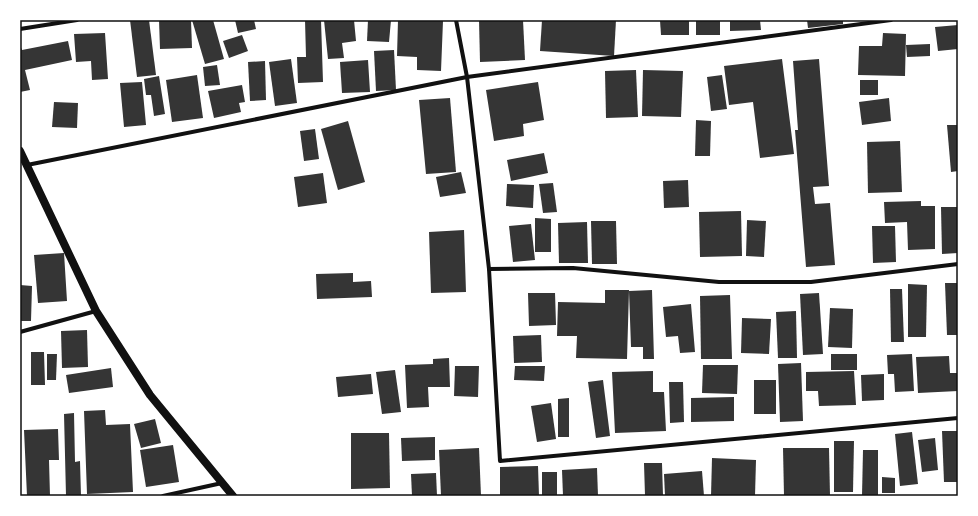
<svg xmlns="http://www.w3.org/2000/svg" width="978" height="516" viewBox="0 0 978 516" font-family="'IBM Plex Sans',sans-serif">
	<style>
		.building { fill: #353535 }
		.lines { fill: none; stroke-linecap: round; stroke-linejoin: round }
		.minor { stroke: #111; stroke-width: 4 }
		.secondary { stroke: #111; stroke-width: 8 }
		.neatline { fill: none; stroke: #111; stroke-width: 1.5 }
	</style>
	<rect width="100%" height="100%" fill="#fff"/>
	<!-- building -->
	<g class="building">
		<path d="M130,20H149L156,75L137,77Z"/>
		<path d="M159,20H191L192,48L160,49Z"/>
		<path d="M192,20H213L224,59L205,64Z"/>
		<path d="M235,20H254L256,29L238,33Z"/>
		<path d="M305,20H321L323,82L298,83L297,57H306Z"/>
		<path d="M324,20H354L356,41L342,43L344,58L328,59Z"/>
		<path d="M368,20H391L389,42L367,41Z"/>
		<path d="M398,20L443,21L441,71L417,70V57L397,56Z"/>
		<path d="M479,20H523L525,60L480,62Z"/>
		<path d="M542,20H616L614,56L540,51Z"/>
		<path d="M660,20H689V35H661Z"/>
		<rect x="696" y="20" width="24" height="15"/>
		<path d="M730,20H760L761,30L730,31Z"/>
		<path d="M807,20H843V24L808,28Z"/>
		<path d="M958,25V49L938,51L935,27Z"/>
		<path d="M105,33L108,79L92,80L91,61L76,62L74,34Z"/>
		<path d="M883,33L906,34L905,76L858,75L859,46H882Z"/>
		<path d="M242,35L248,51L229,58L223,41Z"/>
		<path d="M68,41L72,60L25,70L30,90L20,92V45L22,50Z"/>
		<path d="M930,44V56L907,57L906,45Z"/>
		<path d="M394,50L396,90L376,91L374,51Z"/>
		<path d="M291,59L297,103L275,106L269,62Z"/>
		<path d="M782,59L794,154L760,158L753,102L729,105L724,66Z"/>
		<path d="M819,59L829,186L813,187L815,204L830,203L835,265L806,267L795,130H798L793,61Z"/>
		<path d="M368,60L370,92L342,93L340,62Z"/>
		<path d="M265,61L266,100L250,101L248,62Z"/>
		<path d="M217,65L220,85L205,86L203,67Z"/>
		<path d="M636,70L638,117L606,118L605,71Z"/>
		<path d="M643,70L683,71L681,117L642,116Z"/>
		<path d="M197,75L203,118L172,122L166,80Z"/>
		<path d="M722,75L727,109L711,111L707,77Z"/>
		<path d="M159,76L165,114L154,116L151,95H146L144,79Z"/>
		<rect x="860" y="80" width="18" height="15"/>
		<path d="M142,82L146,125L124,127L120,83Z"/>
		<path d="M538,82L544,120L523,124L524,136L494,141L486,90Z"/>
		<path d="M242,85L245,102L239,103L241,112L214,118L208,91Z"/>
		<path d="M450,98L456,172L426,174L419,100Z"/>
		<path d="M889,98L891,121L862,125L859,102Z"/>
		<path d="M54,102L78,103L77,128L52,127Z"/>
		<path d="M696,120L711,121L710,156H695Z"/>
		<path d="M348,121L365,182L338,190L321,129Z"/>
		<path d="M947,125H958V171L951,172Z"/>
		<path d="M315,129L319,159L304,161L300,131Z"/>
		<path d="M900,141L902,192L868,193L867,142Z"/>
		<path d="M544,153L548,173L511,181L507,160Z"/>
		<path d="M461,172L466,193L440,197L436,177Z"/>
		<path d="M323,173L327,203L298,207L294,177Z"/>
		<path d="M688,180L689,207L664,208L663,181Z"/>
		<path d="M553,183L557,212L543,213L539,184Z"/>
		<path d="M507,184L534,185L533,208L506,206Z"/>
		<path d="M921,201V206H935V249L908,250L907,222L885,223L884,202Z"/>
		<path d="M941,207H958V253L942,254Z"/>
		<path d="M741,211L742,256L700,257L699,212Z"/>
		<path d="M535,218L551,219V252H535Z"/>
		<path d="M747,220L766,221L764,257L746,256Z"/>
		<path d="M591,221H616L617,264H592Z"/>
		<path d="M587,222L588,263H559L558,223Z"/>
		<path d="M531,224L535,260L513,262L509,226Z"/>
		<path d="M872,226H895L896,262L873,263Z"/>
		<path d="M464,230L466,292L431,293L429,232Z"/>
		<path d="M64,253L67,301L38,303L34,255Z"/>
		<path d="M353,273V282L371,281L372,297L317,299L316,274Z"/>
		<path d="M945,283H958V335H947Z"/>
		<path d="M908,284L927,285L926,337H908Z"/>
		<path d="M20,285L32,286L31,321H20Z"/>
		<path d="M890,289H902L904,342H891Z"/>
		<path d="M605,290H629L627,359L576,358L577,336H557L558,302L605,303Z"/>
		<path d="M652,290L654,359H643V347H631L629,291Z"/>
		<path d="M528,293H555L556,325L529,326Z"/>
		<path d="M819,293L823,354L803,355L800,294Z"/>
		<path d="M730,295L732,359H701L700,296Z"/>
		<path d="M691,304L695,352L680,353L678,336L666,337L663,307Z"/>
		<path d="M830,308L853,309L852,348L828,347Z"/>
		<path d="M796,311L797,358H778L776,312Z"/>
		<path d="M742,318L771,319L769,354L741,353Z"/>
		<path d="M87,330L88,367L62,368L61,331Z"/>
		<path d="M541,335L542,362L514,363L513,336Z"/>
		<path d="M31,352H44L45,385H31Z"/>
		<path d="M47,354H57L56,380H47Z"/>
		<rect x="831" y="354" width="26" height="16"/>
		<path d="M912,354L914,391L895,392L894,374H888L887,355Z"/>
		<path d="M949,356L950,373H958V391L918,393L916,357Z"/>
		<path d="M449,358L450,387H428L429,407L407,408L405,365L433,364V359Z"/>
		<path d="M801,363L803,421L780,422L778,364Z"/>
		<path d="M703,365H738L737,394L702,393Z"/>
		<path d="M455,366H479L478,397L454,396Z"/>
		<path d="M515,366H545L544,381L514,380Z"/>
		<path d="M111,368L113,387L69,393L66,375Z"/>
		<path d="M395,370L401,412L382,414L376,372Z"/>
		<path d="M653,371V392H664L666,431L615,433L612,372Z"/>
		<path d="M854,371L856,405L819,406L818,391H806V372Z"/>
		<path d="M371,374L373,394L338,397L336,377Z"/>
		<path d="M884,374V400L862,401L861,375Z"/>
		<path d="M603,380L610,436L596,438L588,382Z"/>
		<rect x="754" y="380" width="22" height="34"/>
		<path d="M669,382H683L684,422L670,423Z"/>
		<path d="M734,397V421L691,422V398Z"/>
		<path d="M569,398V437H558V399Z"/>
		<path d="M551,403L556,439L537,442L531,406Z"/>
		<path d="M105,410L106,425L130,424L133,492L87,494L84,411Z"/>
		<path d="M74,413L75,462L80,461L81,496H66L64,414Z"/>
		<path d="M155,419L161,443L141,448L134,424Z"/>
		<path d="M58,429L59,460H49L50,496H27L24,430Z"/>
		<path d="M942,431H958V482H944Z"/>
		<path d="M912,432L918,484L900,486L895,434Z"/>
		<path d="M351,433H389L390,488L351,489Z"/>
		<path d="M435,437V460L402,461L401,438Z"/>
		<path d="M935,438L938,470L922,472L918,440Z"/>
		<path d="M834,441H854L853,492H834Z"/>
		<path d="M173,445L179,482L146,487L140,450Z"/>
		<path d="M479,448L481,496H441L439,450Z"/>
		<path d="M783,448H829L830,496H784Z"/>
		<path d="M863,450H878V496H862Z"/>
		<path d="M712,458L756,460L755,496H711Z"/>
		<path d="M644,463H662L663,496H645Z"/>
		<path d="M538,466L539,496H500V467Z"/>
		<path d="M597,468L598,496H563L562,470Z"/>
		<path d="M702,471L704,496H665L664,474Z"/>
		<rect x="542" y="472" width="15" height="24"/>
		<path d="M436,473L437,496H412L411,474Z"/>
		<path d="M882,477L895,478V493H882Z"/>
	</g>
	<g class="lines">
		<!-- minor -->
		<g class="minor">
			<path d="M456,20L467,77L489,269L500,461L958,418"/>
			<path d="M20,29L77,20"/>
			<path d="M27,165L467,77L891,20"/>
			<path d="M489,269L573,268L719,282H811L958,264"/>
			<path d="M20,332L96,311"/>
			<path d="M163,496L222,483"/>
		</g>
		<!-- secondary -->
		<path class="secondary" d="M20,151L96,311L150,395L233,496"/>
	</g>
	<!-- border -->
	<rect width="978" height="516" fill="none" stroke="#ffffff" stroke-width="42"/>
	<rect x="21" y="21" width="936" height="474" class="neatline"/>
</svg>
